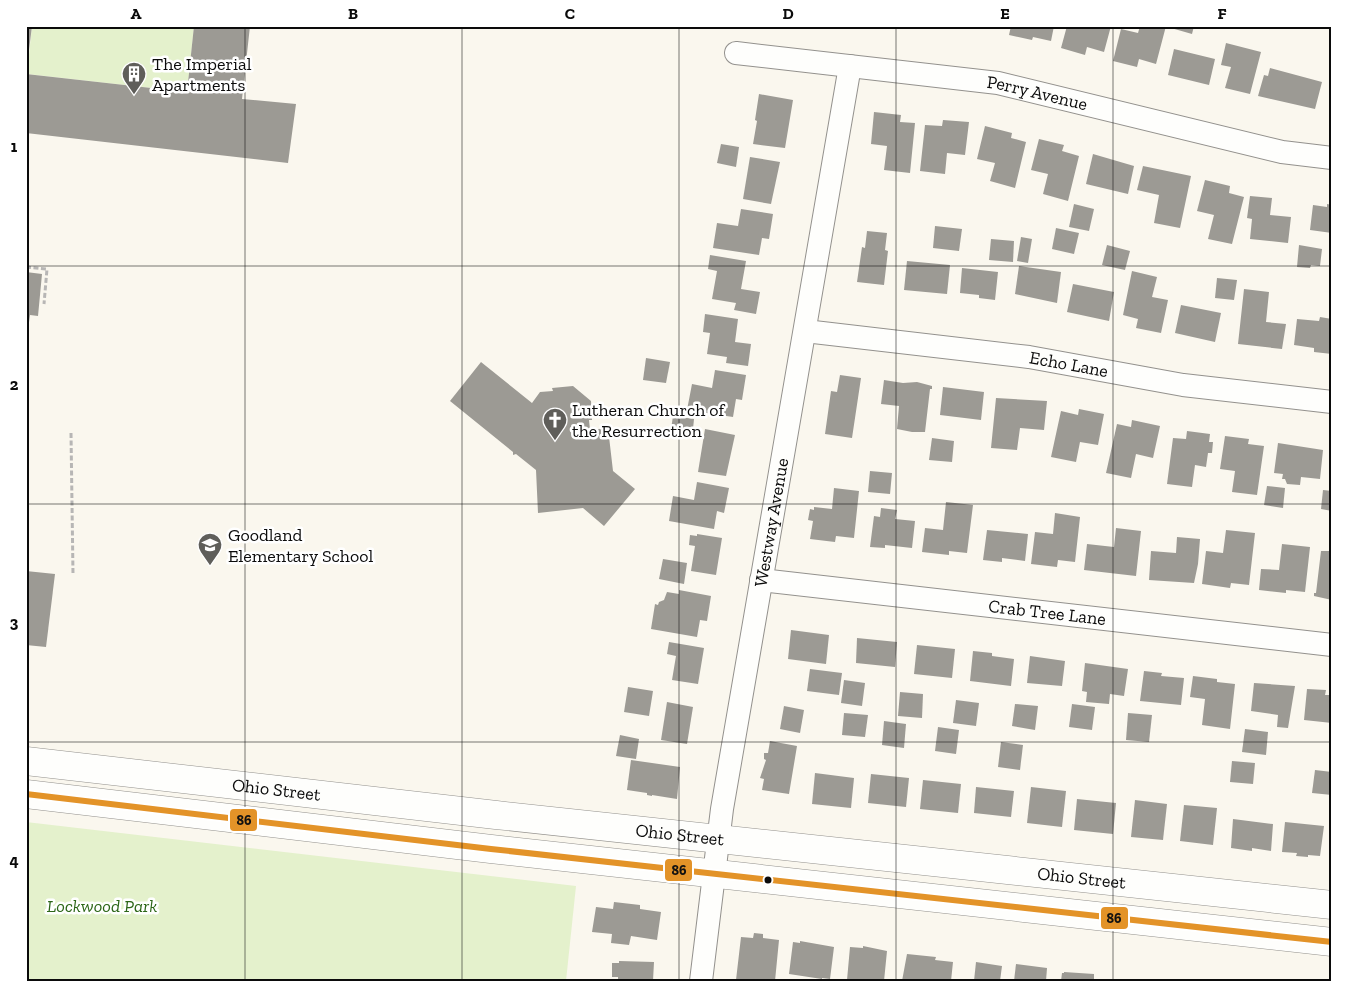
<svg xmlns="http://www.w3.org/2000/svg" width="1358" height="1007" viewBox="0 0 1358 1007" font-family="'Zilla Slab',serif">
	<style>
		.green { fill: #e4f1cc }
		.building { fill: #9c9a94 }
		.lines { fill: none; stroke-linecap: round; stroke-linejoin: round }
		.minor-casing { stroke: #93918d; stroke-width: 24 }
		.tertiary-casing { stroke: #93918d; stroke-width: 29 }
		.path { stroke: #b7b6b5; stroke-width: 3; stroke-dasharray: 5 2.5; stroke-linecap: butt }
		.minor { stroke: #fefefc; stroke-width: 22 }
		.tertiary { stroke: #fefefc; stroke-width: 28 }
		.bus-1-casing { stroke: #fff; stroke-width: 10 }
		.bus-1 { stroke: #e39328; stroke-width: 6 }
		.grid { fill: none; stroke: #0b0b0b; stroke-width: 1; stroke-opacity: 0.55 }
		.bus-dot { fill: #0b0b0b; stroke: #fff; stroke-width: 2 }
		.labels { text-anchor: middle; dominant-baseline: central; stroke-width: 5; stroke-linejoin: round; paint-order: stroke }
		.poi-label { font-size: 18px; fill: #0b0b0b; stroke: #fff; text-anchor: start }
		.street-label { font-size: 18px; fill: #0b0b0b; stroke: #fff }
		.park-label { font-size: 18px; font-style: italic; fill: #2c6617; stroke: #fff }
		.line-badge { stroke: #fff; stroke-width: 2 }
		.pale-badge-label { font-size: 14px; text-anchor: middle; font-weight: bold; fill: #111 }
		.neatline { fill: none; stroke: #0b0b0b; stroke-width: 2 }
		.grid-label { font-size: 16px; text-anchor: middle; font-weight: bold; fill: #0b0b0b }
	</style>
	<rect width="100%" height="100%" fill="#faf7ee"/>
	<!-- green -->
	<g class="green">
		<path d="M32,26L70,28L71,26H194L187,92L27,74Z"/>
		<path d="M26,822L576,886L566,981H26Z"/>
	</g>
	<!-- building -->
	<g class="building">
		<path d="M26,26H32L27,66H26Z"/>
		<path d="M194,26H250L242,99L296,104L288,163L26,133V74L187,92Z"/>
		<path d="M1011,26H1054L1051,41L1033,37L1032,40L1009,35Z"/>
		<path d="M1067,26H1111L1104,52L1087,47L1085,55L1061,48Z"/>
		<path d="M1140,26H1166L1156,64L1139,59L1137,67L1113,61L1121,29L1138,33Z"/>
		<path d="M1172,26H1194L1192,34L1171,28Z"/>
		<path d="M1226,43L1261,52L1250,94L1225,88L1231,67L1221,65Z"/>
		<path d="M1174,49L1215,59L1209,85L1168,75Z"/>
		<path d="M1270,68L1322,82L1315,109L1258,96L1264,75L1268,76Z"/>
		<path d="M759,94L793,100L785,148L753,144L757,121L755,120Z"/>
		<path d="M874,112L901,115L900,122L915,123L910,173L884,170L887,146L871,144Z"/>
		<path d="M943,120L969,122L965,155L947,153L945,174L920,171L925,125L942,126Z"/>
		<path d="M985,126L1012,133L1011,138L1026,142L1015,188L990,181L995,163L977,159Z"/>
		<path d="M1039,139L1064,145L1062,151L1079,156L1068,201L1043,194L1048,174L1031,170Z"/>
		<path d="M721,144L739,147L736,167L717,163Z"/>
		<path d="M1093,154L1134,166L1128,194L1086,184Z"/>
		<path d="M750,157L780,162L771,204L743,199Z"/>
		<path d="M1143,166L1191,176L1180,228L1154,223L1159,195L1137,190Z"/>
		<path d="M1205,180L1230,186L1229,193L1244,197L1232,244L1208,239L1214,215L1197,211Z"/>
		<path d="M1250,196L1272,198L1270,215L1291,217L1288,243L1250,239L1252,219L1247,218Z"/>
		<path d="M1074,204L1094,209L1089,231L1069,227Z"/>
		<path d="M1327,204L1332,205V233L1310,230L1313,205L1327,207Z"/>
		<path d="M741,209L773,214L769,239L762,238L759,255L713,248L717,223L738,226Z"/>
		<path d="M935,226L962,229L959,251L933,248Z"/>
		<path d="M1056,228L1079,233L1074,254L1052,249Z"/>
		<path d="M867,231L887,233L885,250L888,251L884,285L857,282L862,247L865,248Z"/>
		<path d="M1021,237L1032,239L1028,263L1017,261Z"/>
		<path d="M991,239L1014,241L1013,262L989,260Z"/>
		<path d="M1107,245L1130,251L1125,270L1102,265Z"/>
		<path d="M1299,245L1322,249L1320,266L1311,265L1310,268L1297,267Z"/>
		<path d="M710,255L746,261L741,289L760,292L756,314L734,310L736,303L712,299L717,271L708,269Z"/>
		<path d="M907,261L950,265L947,294L904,290Z"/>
		<path d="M1019,266L1061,272L1057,303L1015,294Z"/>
		<path d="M962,268L998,272L995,300L979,298V295L960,293Z"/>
		<path d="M1132,271L1157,277L1152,297L1168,300L1161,333L1136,328L1138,319L1123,315Z"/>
		<path d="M26,272L42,274L38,316L30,315L27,337Z"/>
		<path d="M1217,278L1237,280L1234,300L1215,298Z"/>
		<path d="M1073,284L1114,292L1109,321L1067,312Z"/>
		<path d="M1244,289L1269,292L1266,322L1286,324L1282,349L1238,344Z"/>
		<path d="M1181,305L1221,313L1215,342L1175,333Z"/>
		<path d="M705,314L738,319L735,342L751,344L748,366L726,363L727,357L707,354L710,333L703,332Z"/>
		<path d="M1320,317L1332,319V354L1314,352V348L1294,345L1297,319L1319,321Z"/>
		<path d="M646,358L670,362L666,383L643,380Z"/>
		<path d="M481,362L532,403L540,392L553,391L552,388L573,386L591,401L592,420H589L590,430L608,428L613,471L635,489L604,526L583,508L538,513L536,470L516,454L513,455V452L450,401Z"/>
		<path d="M715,370L746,375L742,400L736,399L733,417L687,410L692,384L712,388Z"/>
		<path d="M840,375L861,378L852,438L825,434L831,391L837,392Z"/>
		<path d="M884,380L903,383L917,382L932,386V389H930L925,432H912L897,429L899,406L881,404Z"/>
		<path d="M943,387L984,392L981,420L940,415Z"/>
		<path d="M996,398L1047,401L1044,430L1020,428L1017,450L991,448Z"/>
		<path d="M1079,409L1104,414L1098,445L1080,442L1076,462L1051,457L1061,411L1078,415Z"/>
		<path d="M673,416L694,419L692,439L670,436Z"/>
		<path d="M1132,420L1160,426L1153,458L1136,454L1131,478L1106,473L1117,424L1131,427Z"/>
		<path d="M705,429L735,435L726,476L698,472Z"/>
		<path d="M1187,431L1210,434L1209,442H1213L1212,453H1208L1206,467L1195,465L1192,487L1167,484L1173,438L1186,439Z"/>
		<path d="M1225,436L1249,439L1248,444L1264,446L1257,495L1232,492L1235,471L1220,469Z"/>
		<path d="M932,438L954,441L952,462L929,460Z"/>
		<path d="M1278,443L1323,450L1320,479L1301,477L1300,485L1287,484L1285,479H1282L1283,474L1274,473Z"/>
		<path d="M870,471L892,473L890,494L868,492Z"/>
		<path d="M697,482L729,488L724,513L717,511L714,529L669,521L673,496L694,500Z"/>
		<path d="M1267,486L1285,488L1283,508L1264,505Z"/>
		<path d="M834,488L859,491L854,538L836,536L835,542L810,539L813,521L808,520L810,509L814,510V507L832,509Z"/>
		<path d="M1323,490L1332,491V511L1321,509Z"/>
		<path d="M946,502L973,505L967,553L949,551V555L922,552L925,528L943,530Z"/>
		<path d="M881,508L897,510L895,519L915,521L912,548L885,545V548L870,547L874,516L880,517Z"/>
		<path d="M1055,513L1080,517L1075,562L1058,560L1057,567L1031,564L1035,532L1053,534Z"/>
		<path d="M1116,528L1141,531L1136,576L1084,570L1087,544L1114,547Z"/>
		<path d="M987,530L1028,534L1025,561L1002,558V562L983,560Z"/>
		<path d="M1226,530L1255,533L1249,585L1231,583L1230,588L1202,584L1206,551L1223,553Z"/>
		<path d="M697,534L722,538L716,575L691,571L695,546L689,545L690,535L697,536Z"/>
		<path d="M1177,537L1200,539L1198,564L1194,583L1149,580L1151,551L1176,553Z"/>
		<path d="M1282,544L1310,547L1305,592L1286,590V593L1259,590L1261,569L1279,570Z"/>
		<path d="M1321,551H1332V600L1314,596V593H1316Z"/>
		<path d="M663,559L687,563L684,584L659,579Z"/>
		<path d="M26,571L55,574L46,647L26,645Z"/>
		<path d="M679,590L711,596L707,621L700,620L697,637L651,629L655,604L658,605L659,602L664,600L667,592L679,594Z"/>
		<path d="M791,630L829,635L826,664L788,659Z"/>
		<path d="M857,638L897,642L895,667L856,663Z"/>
		<path d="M669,642L704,648L698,684L672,680L676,656L667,654Z"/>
		<path d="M917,645L955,649L952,678L914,674Z"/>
		<path d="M973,651L992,653V656L1014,659L1011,686L970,681Z"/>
		<path d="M1030,656L1065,661L1062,686L1027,683Z"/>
		<path d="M1085,663L1128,669L1124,696L1110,694L1109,704L1086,702L1087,692L1082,691Z"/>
		<path d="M810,669L842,673L839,695L807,691Z"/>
		<path d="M1144,671L1162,673L1161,676L1184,678L1181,705L1140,701Z"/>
		<path d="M1193,676L1217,679V682L1235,684L1230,729L1202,725L1205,699L1190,697Z"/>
		<path d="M844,680L865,683L862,706L841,703Z"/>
		<path d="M1254,683L1295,686L1288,728L1277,727L1278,715L1251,711Z"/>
		<path d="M628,687L653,691L649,716L624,712Z"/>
		<path d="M1307,689L1326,690L1325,695H1332V723L1304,720Z"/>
		<path d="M900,692L923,694L922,718L898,716Z"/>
		<path d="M956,700L979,703L976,726L953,723Z"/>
		<path d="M667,702L693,707L687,744L661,740Z"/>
		<path d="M1015,704L1038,706L1035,730L1012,726Z"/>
		<path d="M1072,704L1095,707L1092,730L1069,727Z"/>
		<path d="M784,706L804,710L800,733L780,729Z"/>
		<path d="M844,713L868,715L865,737L842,735Z"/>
		<path d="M1128,713L1152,715L1149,742L1126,740Z"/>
		<path d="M884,721L906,724L904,748L882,745Z"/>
		<path d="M938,727L959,730L956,754L935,751Z"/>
		<path d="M1245,729L1268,732L1266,755L1242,752Z"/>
		<path d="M620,735L639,739L636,759L616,756Z"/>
		<path d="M770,741L797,746L789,794L762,790L764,779L760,778L766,760L764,759V753H768Z"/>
		<path d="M1001,742L1023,745L1020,770L998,767Z"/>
		<path d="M631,760L680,767L677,799L652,795V796L647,795V793L627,790Z"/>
		<path d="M1232,761L1255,763L1253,784L1230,782Z"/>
		<path d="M1315,770L1332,772V795L1312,793Z"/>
		<path d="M815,773L854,778L851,808L812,804Z"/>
		<path d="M871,774L909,778L906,807L868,803Z"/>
		<path d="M923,780L961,784L958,813L920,809Z"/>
		<path d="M976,787L1014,791L1011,817L974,813Z"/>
		<path d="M1031,787L1066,791L1062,827L1027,823Z"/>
		<path d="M1077,799L1116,803L1113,834L1074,830Z"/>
		<path d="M1135,800L1167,804L1163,840L1131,837Z"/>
		<path d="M1184,805L1217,808L1213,845L1180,841Z"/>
		<path d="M1233,819L1273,824L1271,851L1252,848V851L1231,848Z"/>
		<path d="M1285,822L1324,826L1320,856L1308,855V857L1296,856L1297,853L1282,852Z"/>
		<path d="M614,902L640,905V909L661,912L657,940L631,936L629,945L611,943L612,934L592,932L596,907L613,909Z"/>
		<path d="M754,933L763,934V938L779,940L775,981L736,980L741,937L753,938Z"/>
		<path d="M800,941L834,947L830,979L822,978V979L789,974L793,942L800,943Z"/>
		<path d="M863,946L887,951L884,981L847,980L850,947L863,948Z"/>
		<path d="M907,954L936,957L935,960L953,962L951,981H902Z"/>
		<path d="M619,961L654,962L653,981H618V977H612V963H619Z"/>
		<path d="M976,962L1002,966L1000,981H974Z"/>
		<path d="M1016,964L1047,968L1046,981H1014Z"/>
		<path d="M1064,972L1094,974V981H1061L1062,973H1064Z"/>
	</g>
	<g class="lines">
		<defs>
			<g id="minor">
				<path id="s1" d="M736,53L998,83L1282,152L1332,158"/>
				<path id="s2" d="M805,331L1029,357L1183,385L1332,402"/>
				<path id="s3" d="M761,580L1332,645"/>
				<path id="s4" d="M701,981L722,809L850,66"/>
			</g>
			<g id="tertiary">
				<path id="s5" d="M26,761L496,815L1332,905"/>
				<path d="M26,794L491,849L1332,942"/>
			</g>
		</defs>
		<!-- minor casing -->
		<use href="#minor" class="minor-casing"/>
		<!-- tertiary casing -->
		<use href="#tertiary" class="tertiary-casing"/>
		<!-- path -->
		<g class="path">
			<path d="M26,267L47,269L44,304"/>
			<path d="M71,433L73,574"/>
		</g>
		<!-- minor -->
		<use href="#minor" class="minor"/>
		<!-- tertiary -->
		<use href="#tertiary" class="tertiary"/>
		<defs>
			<path id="bus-1" d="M26,794L491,849L1332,942"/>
		</defs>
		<!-- bus-1 casing -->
		<use href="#bus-1" class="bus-1-casing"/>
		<!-- bus-1 -->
		<use href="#bus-1" class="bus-1"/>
	</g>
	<!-- grid -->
	<path class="grid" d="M245,26V981M462,26V981M679,26V981M896,26V981M1113,26V981M26,266H1332M26,504H1332M26,742H1332"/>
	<!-- icons -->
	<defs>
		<symbol id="building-pin" viewBox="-11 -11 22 30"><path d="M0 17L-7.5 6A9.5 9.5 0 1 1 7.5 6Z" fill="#5f5e5a" stroke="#fff"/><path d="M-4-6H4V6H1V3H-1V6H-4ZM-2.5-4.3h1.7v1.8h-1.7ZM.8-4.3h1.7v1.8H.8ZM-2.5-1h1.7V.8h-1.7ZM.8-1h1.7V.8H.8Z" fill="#fff"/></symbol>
		<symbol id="church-pin" viewBox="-11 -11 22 30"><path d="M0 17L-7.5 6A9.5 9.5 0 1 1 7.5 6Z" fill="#5f5e5a" stroke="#fff"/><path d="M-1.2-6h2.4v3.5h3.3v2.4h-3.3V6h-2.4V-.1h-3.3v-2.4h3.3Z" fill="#fff"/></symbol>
		<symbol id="school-pin" viewBox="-11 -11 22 30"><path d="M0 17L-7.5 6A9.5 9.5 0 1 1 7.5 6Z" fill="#5f5e5a" stroke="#fff"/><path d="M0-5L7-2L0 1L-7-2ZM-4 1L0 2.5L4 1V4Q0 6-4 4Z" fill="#fff"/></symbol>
	</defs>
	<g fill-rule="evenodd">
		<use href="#building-pin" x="120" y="60" width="28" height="38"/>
		<use href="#church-pin" x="541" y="406" width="28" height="38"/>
		<use href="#school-pin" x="196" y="531" width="28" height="38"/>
	</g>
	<!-- markers -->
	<circle class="bus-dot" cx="768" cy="880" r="4.5"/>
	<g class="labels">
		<!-- poi labels -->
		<g class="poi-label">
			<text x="152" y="64">The Imperial<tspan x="152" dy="21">Apartments</tspan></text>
			<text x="572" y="410">Lutheran Church of<tspan x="572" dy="21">the Resurrection</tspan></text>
			<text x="228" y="535">Goodland<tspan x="228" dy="21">Elementary School</tspan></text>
		</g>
		<!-- street labels -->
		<g class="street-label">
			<text stroke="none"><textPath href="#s1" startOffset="304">Perry Avenue</textPath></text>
			<text stroke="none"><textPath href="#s2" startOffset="266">Echo Lane</textPath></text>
			<text stroke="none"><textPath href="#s4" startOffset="464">Westway Avenue</textPath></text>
			<text stroke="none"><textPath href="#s3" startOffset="288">Crab Tree Lane</textPath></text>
			<text stroke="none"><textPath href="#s5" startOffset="252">Ohio Street</textPath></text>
			<text stroke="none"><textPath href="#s5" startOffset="658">Ohio Street</textPath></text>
			<text stroke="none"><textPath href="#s5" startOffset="1062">Ohio Street</textPath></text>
		</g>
		<!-- park labels -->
		<g class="park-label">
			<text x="102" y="906">Lockwood Park</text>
		</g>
	</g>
	<g class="line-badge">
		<rect x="229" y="808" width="29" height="24" rx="5" fill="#e39328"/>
		<rect x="664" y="858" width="29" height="24" rx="5" fill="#e39328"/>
		<rect x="1100" y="906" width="29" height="24" rx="5" fill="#e39328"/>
	</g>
	<g class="pale-badge-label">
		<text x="244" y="825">86</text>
		<text x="679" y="875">86</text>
		<text x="1114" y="923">86</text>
	</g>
	<!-- border -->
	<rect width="1358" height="1007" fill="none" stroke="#ffffff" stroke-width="55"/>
	<rect x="28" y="28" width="1302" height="952" class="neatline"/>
	<g class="grid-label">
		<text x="136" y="19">A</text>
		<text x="353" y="19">B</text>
		<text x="570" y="19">C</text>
		<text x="788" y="19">D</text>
		<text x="1005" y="19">E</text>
		<text x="1222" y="19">F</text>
		<text x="14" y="152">1</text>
		<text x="14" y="390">2</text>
		<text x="14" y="628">3</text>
		<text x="14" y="866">4</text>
	</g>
</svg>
